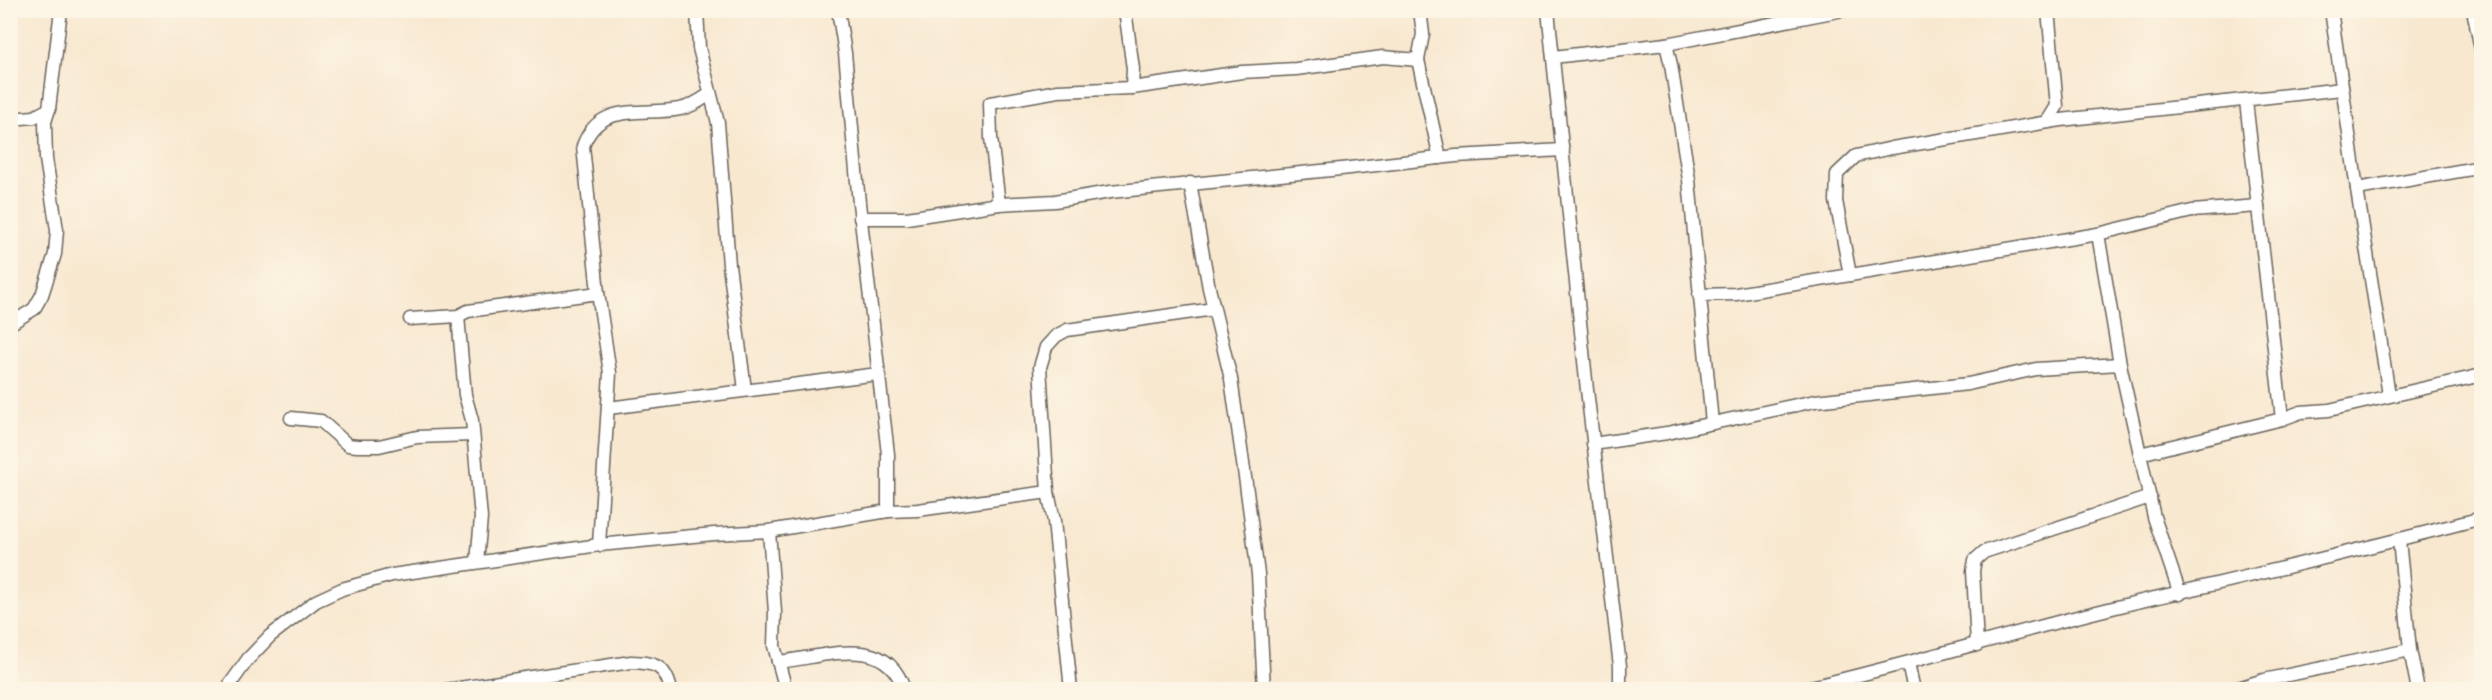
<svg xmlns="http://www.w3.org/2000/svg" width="2492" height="700" viewBox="0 0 2492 700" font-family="'Architects Daughter',sans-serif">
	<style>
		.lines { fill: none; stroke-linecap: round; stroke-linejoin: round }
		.minor-casing { stroke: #69635b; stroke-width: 15 }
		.minor { stroke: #fff; stroke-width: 12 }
	</style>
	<rect width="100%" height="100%" fill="#fcf5e5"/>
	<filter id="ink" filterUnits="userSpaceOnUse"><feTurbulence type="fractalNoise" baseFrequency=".0167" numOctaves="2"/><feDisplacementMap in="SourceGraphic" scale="12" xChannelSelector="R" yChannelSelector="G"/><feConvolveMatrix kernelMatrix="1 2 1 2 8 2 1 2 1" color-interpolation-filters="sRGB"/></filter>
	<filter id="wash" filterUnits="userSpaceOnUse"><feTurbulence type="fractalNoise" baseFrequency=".008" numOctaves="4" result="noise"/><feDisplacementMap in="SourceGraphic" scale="24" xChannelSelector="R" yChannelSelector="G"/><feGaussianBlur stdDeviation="1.35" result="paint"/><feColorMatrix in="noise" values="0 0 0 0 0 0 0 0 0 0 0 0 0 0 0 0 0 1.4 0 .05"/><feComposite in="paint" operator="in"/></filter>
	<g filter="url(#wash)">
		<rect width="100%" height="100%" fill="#f8e8d0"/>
	</g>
	<g filter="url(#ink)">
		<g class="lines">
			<defs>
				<g id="minor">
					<path d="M697,10L699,48L718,123L729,265L745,390"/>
					<path d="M838,10L845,53L859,203L888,454V511"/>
					<path d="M1125,10L1133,69L1132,88"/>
					<path d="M1420,10L1423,34L1418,60L1440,158"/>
					<path d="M1548,10L1587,390L1620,666V690"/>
					<path d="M2331,10L2357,189"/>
					<path d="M2473,10L2482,54"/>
					<path d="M1666,44L1671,65L1689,180L1712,423"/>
					<path d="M1553,57L1666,44L1843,10"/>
					<path d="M2246,101L2282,419"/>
					<path d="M10,119L34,117L49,109L61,10"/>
					<path d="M2047,122L2057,106L2048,10"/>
					<path d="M1190,183L1209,288L1231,379L1246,484L1258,574L1264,690"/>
					<path d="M999,204L991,138L990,103L1058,91L1132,88L1242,72L1296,69L1383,57L1418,60"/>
					<path d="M860,218H907L999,204L1055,201L1110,192L1341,169L1456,156L1563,150"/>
					<path d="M2098,234L2120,364"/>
					<path d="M1850,275L1836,201L1837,174L1856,156L1892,148L2061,120L2342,89"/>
					<path d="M1699,295L1736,294L2098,234L2192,211L2258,206"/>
					<path d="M458,316L465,395L472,420L481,518L477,562"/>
					<path d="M410,319L458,316L468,311L598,293"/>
					<path d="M10,324L34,309L42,295L55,254L57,230L46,159L45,122L49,109"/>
					<path d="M2389,395L2357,189L2482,167"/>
					<path d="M608,408L878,374"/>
					<path d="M291,418L321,421L348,445L357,446H379L417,437L473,435"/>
					<path d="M1593,444L1667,433L1815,401L1968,384L2036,369L2120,364L2154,517L2180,594"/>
					<path d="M2140,454L2282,419L2301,412L2329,410L2482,375"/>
					<path d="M769,531L775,612L774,646L786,690"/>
					<path d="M2399,540L2410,650L2418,690"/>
					<path d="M599,545L610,373L598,293L583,146C599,101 642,116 680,109C691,107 701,100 710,94"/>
					<path d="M1977,645L1973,571L1975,560L1984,552L2150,497"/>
					<path d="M778,662C822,658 887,631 904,690"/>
					<path d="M1908,663L1914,690"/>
					<path d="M226,690L248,659L270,636L316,601L342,589L392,575L599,545L714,534L769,531L888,511L918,510L1048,492"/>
					<path d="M446,690L631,662C654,663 665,664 671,690"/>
					<path d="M1071,690L1054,521L1048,492L1040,367L1046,347L1056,336L1067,330L1214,309"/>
					<path d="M1798,690C1916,663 2032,626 2150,599C2261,574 2371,547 2482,518"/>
					<path d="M2232,690L2264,680L2410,650"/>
				</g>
			</defs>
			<!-- minor casing -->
			<use href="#minor" class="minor-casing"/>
			<!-- minor -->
			<use href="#minor" class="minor"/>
		</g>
	</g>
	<!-- margin -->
	<rect width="2492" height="700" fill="none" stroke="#fcf5e5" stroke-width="36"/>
</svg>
